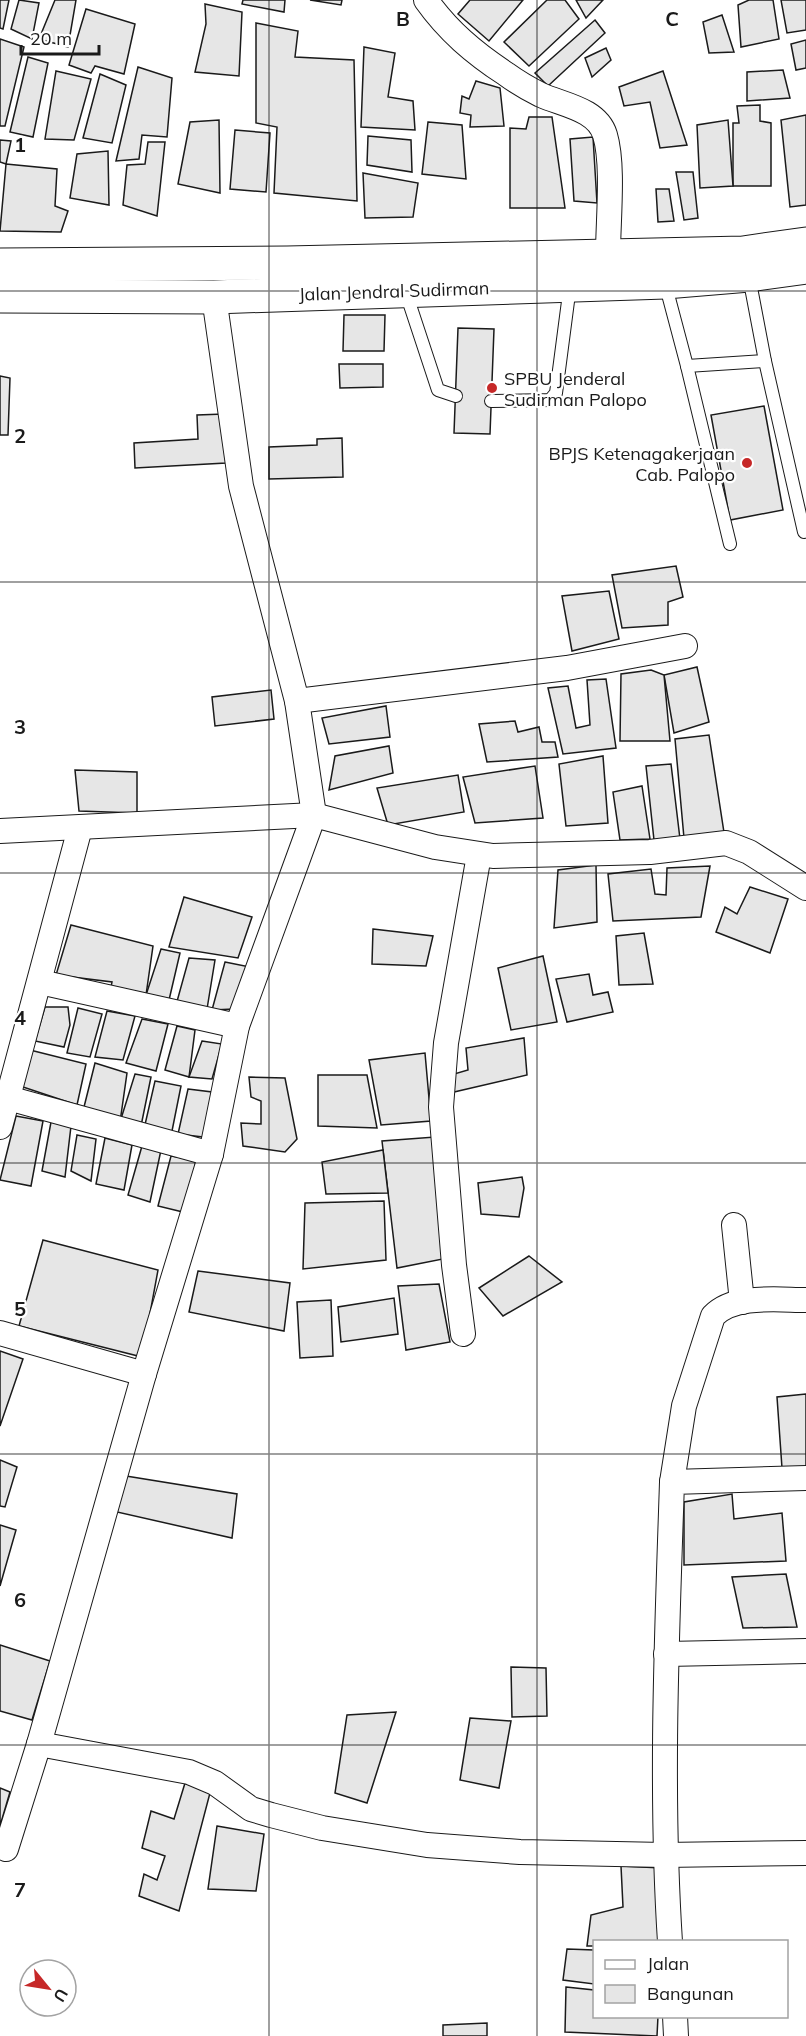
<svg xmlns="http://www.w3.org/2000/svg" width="806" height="2036" viewBox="0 0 806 2036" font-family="Mulish,sans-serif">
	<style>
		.building { fill: #e6e6e6; stroke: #1a1a1a; stroke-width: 1.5 }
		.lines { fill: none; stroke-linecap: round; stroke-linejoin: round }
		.lane-casing { stroke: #1a1a1a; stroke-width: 14 }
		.street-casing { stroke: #1a1a1a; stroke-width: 26 }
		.highway-casing { stroke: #1a1a1a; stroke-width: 35 }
		.lane { stroke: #fff; stroke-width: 12 }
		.street { stroke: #fff; stroke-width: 24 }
		.highway { stroke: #fff; stroke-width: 33 }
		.grid { fill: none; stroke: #1a1a1a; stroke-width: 1.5; stroke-opacity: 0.55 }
		.poi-dot { fill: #c62828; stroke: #fff; stroke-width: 2 }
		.labels { text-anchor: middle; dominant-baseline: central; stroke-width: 4.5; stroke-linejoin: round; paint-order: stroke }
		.street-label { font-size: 18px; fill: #1a1a1a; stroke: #fff }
		.poi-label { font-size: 18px; fill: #1a1a1a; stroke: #fff; text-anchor: start }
		.grid-label { font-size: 20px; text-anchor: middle; font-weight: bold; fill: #1a1a1a; stroke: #fff; stroke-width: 4.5; stroke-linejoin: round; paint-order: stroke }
	</style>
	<rect width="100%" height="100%" fill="#fff"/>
	<!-- building -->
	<g class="building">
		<path d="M0,0H9L3,29L0,28Z"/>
		<path d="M19,0L39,3L32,39L11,29Z"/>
		<path d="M55,0H76L68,47L39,39Z"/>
		<path d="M243,0H285L284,12L242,4Z"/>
		<path d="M310,0H342L341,5Z"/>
		<path d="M470,0H523L489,41L458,14Z"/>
		<path d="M547,0H565L579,19L529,66L504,42Z"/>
		<path d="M576,0H603L586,18Z"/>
		<path d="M749,0H773L779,39L741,47L738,5Z"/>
		<path d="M781,0H806V30L787,33Z"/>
		<path d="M205,4L242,12L239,76L195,72L206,24Z"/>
		<path d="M86,9L135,24L124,74L95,66L91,73L69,65Z"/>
		<path d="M722,15L734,52L709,53L703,22Z"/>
		<path d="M595,20L605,33L548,86L535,73Z"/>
		<path d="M256,23L298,31L295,57L354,60L357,201L274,193L277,127L256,123Z"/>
		<path d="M0,39L24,47L5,126H0Z"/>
		<path d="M806,40V68L796,70L791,44Z"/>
		<path d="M364,47L395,53L388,97L413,101L415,130L361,127Z"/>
		<path d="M606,48L611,60L592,77L585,58Z"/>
		<path d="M28,57L48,63L33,137L10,132Z"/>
		<path d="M138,67L172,78L167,137L142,135L139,159L116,161Z"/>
		<path d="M783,70L790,98L747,101V72Z"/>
		<path d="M56,71L91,79L74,140L45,139Z"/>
		<path d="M663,71L687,145L660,148L650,102L624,106L619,87Z"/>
		<path d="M100,74L126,85L112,143L83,138Z"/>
		<path d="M476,81L500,88L504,126L470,127L471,115L460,113L462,96L469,99Z"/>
		<path d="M760,105V121L771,123V186H733V123H739L737,106Z"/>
		<path d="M806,115V205L790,207L781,120Z"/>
		<path d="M529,117H552L565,208H510V128L526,129Z"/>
		<path d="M219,120L220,193L178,184L190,122Z"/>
		<path d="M728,120L733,186L700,188L697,125Z"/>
		<path d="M428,122L462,125L466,179L422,174Z"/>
		<path d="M235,130L270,133L266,192L230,189Z"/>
		<path d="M368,136L411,140L412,172L367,165Z"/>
		<path d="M593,137L597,203L574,201L570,139Z"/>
		<path d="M0,140L11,141L6,164L0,162Z"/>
		<path d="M148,142H165L157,216L123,205L127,165L145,164Z"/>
		<path d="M108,151L109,205L70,198L77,154Z"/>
		<path d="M6,164L57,169L55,206L68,211L61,232L0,231Z"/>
		<path d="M676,172H693L698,218L684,220Z"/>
		<path d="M363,173L418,183L413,217L365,218Z"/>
		<path d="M656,189H669L674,221L658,222Z"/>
		<path d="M344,315H385L384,351H343Z"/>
		<path d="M458,328L494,329L490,434L454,433Z"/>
		<path d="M339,364H383V387L340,388Z"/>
		<path d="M0,376L10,378L8,435H0Z"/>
		<path d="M764,406L783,510L730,520L711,415Z"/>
		<path d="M224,414L226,463L135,468L134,443L198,439L197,415Z"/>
		<path d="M342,438L343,477L269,479V447L317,445V439Z"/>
		<path d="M676,566L683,597L668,602V625L622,628L612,575Z"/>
		<path d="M609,591L619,639L572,651L562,596Z"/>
		<path d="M697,667L709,722L674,733L664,675Z"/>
		<path d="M651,670L664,675L670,741H620L621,674Z"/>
		<path d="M606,679L616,748L563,754L548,688L568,686L576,728L590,725L587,680Z"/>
		<path d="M271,690L274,719L215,726L212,697Z"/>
		<path d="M386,706L390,737L329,744L322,718Z"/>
		<path d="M515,721L518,732L539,727L542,742H555L558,757L487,762L479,724Z"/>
		<path d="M709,735L725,839L684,838L675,739Z"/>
		<path d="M389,746L393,773L329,790L335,756Z"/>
		<path d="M603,756L608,823L566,826L559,764Z"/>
		<path d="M671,764L680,839L654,840L646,766Z"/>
		<path d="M535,766L543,818L475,823L463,777Z"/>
		<path d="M75,770L137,772V813L79,811Z"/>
		<path d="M458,775L464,812L388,825L377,788Z"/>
		<path d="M642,786L650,839L620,840L613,792Z"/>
		<path d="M596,865L597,922L554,928L558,870Z"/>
		<path d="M710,866L701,917L613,921L608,874L651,869L655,894L666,895L667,868Z"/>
		<path d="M750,887L788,899L770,953L716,932L725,907L737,914Z"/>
		<path d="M184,897L252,917L238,958L169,947Z"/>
		<path d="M71,925L153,946L146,995L110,992L112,982L56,975Z"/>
		<path d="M373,929L433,936L426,966L372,964Z"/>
		<path d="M644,933L653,984L619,985L616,936Z"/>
		<path d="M161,949L180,953L169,1000L146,995Z"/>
		<path d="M543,956L557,1022L511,1030L498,968Z"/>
		<path d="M189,958L215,960L207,1009L176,1005Z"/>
		<path d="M225,962L250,967L234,1009L212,1010Z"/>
		<path d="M589,974L593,995L608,992L613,1012L567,1022L556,979Z"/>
		<path d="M45,1007H68L70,1025L64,1047L35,1041Z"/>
		<path d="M78,1008L102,1014L90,1057L67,1053Z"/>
		<path d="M107,1011L135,1016L123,1060L95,1057Z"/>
		<path d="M142,1019L168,1024L156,1071L126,1063Z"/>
		<path d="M177,1026L195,1030L189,1077L165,1070Z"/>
		<path d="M524,1038L527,1075L454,1092V1074L468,1070L466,1048Z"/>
		<path d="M202,1041L222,1044L212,1079L189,1077Z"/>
		<path d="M30,1050L86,1064L77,1105L20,1086Z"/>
		<path d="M425,1053L431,1121L381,1125L369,1060Z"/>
		<path d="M95,1063L127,1073L120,1122L83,1111Z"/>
		<path d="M135,1074L151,1077L141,1126L120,1122Z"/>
		<path d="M318,1075H367L377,1128L318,1126Z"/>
		<path d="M249,1077L285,1078L297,1139L285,1152L243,1146L241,1123L261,1124V1101L251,1097Z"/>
		<path d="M155,1081L181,1086L171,1136L144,1129Z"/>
		<path d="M188,1089L212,1092L203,1137L178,1134Z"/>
		<path d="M16,1116L43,1121L31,1186L0,1180Z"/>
		<path d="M51,1122L71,1126L65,1177L42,1171Z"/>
		<path d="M77,1135L96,1139L91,1181L71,1171Z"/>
		<path d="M435,1137L443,1259L397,1268L382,1141Z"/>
		<path d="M105,1138L132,1145L124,1190L96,1184Z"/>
		<path d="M142,1146L161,1150L150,1202L128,1195Z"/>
		<path d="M383,1150L388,1193L326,1194L322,1162Z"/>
		<path d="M171,1156L196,1160L187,1213L158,1206Z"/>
		<path d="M522,1177L524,1188L519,1217L481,1214L478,1183Z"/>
		<path d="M384,1201L386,1260L303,1269L305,1203Z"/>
		<path d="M43,1240L158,1270L142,1357L19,1326Z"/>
		<path d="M529,1256L562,1282L503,1316L479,1288Z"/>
		<path d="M198,1271L290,1283L284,1331L189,1312Z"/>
		<path d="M439,1284L450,1342L406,1350L398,1286Z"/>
		<path d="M394,1298L398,1334L341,1342L338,1307Z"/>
		<path d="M331,1300L333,1356L300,1358L297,1302Z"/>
		<path d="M0,1351L23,1359L0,1426Z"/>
		<path d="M806,1394V1467L782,1468L777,1397Z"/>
		<path d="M0,1460L17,1467L5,1507L0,1506Z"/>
		<path d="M126,1476L237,1494L232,1538L117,1512Z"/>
		<path d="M732,1494L734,1519L782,1513L786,1561L684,1565V1502Z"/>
		<path d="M0,1525L16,1530L0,1586Z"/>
		<path d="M786,1574L797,1627L743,1628L732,1577Z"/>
		<path d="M0,1645L50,1661L32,1720L0,1711Z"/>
		<path d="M511,1667L546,1668L547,1716L512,1717Z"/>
		<path d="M396,1712L367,1803L335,1793L347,1715Z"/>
		<path d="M470,1718L511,1721L499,1788L460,1780Z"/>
		<path d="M185,1783L210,1793L179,1911L139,1896L144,1874L157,1880L165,1856L142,1848L151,1811L174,1819Z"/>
		<path d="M0,1788L10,1792L0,1826Z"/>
		<path d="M217,1826L264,1834L256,1891L208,1889Z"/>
		<path d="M621,1866L662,1868L663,1942H594V1946H587L591,1915L623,1907Z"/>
		<path d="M567,1949L594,1950V1984L563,1980Z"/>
		<path d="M566,1987L594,1990V2016H658L657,2036L565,2032Z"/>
		<path d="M487,2023V2036H443V2025Z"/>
	</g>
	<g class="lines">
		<defs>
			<g id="lane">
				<path d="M665,283L687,366L765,361L749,277"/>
				<path d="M406,293L438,390L456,396"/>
				<path d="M765,361L804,532"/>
				<path d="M687,366L730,544"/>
				<path d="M491,401L550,400L556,393L570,286"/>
			</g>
			<g id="street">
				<path d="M426,0C448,31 474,53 506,74C517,82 529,89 541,95C563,105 597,109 605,135C614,165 608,221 608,254"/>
				<path d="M297,701L567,668L685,646"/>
				<path d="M0,831L314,815L435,847L493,856L650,852L726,843L749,852L806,888"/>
				<path d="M40,982L237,1026"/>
				<path d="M8,1098L211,1154"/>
				<path d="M0,1127L80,828"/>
				<path d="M734,1225L742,1302"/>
				<path d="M0,1333L144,1374L39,1744L189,1772L215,1783L251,1809L271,1815L322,1828L427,1845L520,1852L664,1855L806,1853"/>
				<path d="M463,1334L454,1265L441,1107L446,1043L479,855"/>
				<path d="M144,1374L211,1154L237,1026L314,815L297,701L241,486L214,297"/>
				<path d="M672,1482L684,1406L713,1316C734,1294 778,1300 806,1300"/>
				<path d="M666,1654L806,1651"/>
				<path d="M6,1849L39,1744"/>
				<path d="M670,1942C660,1788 667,1635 672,1482L806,1478"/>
				<path d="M675,2016L676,2036"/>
			</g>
			<g id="highway">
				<path d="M0,265L287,263L743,253L806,244"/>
				<path d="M0,296L214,297L665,282L749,275L806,267"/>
			</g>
		</defs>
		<!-- lane casing -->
		<use href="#lane" class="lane-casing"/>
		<!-- street casing -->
		<use href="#street" class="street-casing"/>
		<!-- highway casing -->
		<use href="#highway" class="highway-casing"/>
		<!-- lane -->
		<use href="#lane" class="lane"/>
		<!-- street -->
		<use href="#street" class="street"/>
		<!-- highway -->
		<use href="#highway" class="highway"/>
	</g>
	<!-- grid -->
	<path class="grid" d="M269,0V2036M537,0V2036M0,291H806M0,582H806M0,873H806M0,1163H806M0,1454H806M0,1745H806"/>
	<!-- markers -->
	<g class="poi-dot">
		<circle cx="492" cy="388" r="6"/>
		<circle cx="747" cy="463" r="6"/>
	</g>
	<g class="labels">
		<!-- street labels -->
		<g class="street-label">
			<text transform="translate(394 291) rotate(-2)">Jalan Jendral Sudirman</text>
		</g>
		<!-- poi labels -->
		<g class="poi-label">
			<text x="504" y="378">SPBU Jenderal<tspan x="504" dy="21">Sudirman Palopo</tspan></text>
			<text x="735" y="453" text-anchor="end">BPJS Ketenagakerjaan<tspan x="735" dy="21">Cab. Palopo</tspan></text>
		</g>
	</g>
	<g class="grid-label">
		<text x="403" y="26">B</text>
		<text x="672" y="26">C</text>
		<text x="20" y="152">1</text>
		<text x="20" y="443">2</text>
		<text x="20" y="734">3</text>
		<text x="20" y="1025">4</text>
		<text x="20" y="1316">5</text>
		<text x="20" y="1607">6</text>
		<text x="20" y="1897">7</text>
	</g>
	<!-- legend -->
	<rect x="593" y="1940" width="195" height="78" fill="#ffffff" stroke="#a3a3a3" stroke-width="1.5"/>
	<rect x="605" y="1960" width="30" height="9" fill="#ffffff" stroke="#a3a3a3" stroke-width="1.5"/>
	<text x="647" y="1970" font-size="18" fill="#1a1a1a">Jalan</text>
	<rect x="605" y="1985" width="30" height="18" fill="#e6e6e6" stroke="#a3a3a3" stroke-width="1.5"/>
	<text x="647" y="2000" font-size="18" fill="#1a1a1a">Bangunan</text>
	<!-- north arrow -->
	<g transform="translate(48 1988) rotate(120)"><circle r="28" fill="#ffffff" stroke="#a3a3a3" stroke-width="1.5"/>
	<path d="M0-4.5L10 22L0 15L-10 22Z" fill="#c62828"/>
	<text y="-9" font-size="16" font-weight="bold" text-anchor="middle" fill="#1a1a1a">U</text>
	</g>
	<!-- scale -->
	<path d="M21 45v9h78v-9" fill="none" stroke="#1a1a1a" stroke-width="3"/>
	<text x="30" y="45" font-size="18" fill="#1a1a1a" stroke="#ffffff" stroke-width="4.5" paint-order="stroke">20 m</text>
</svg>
